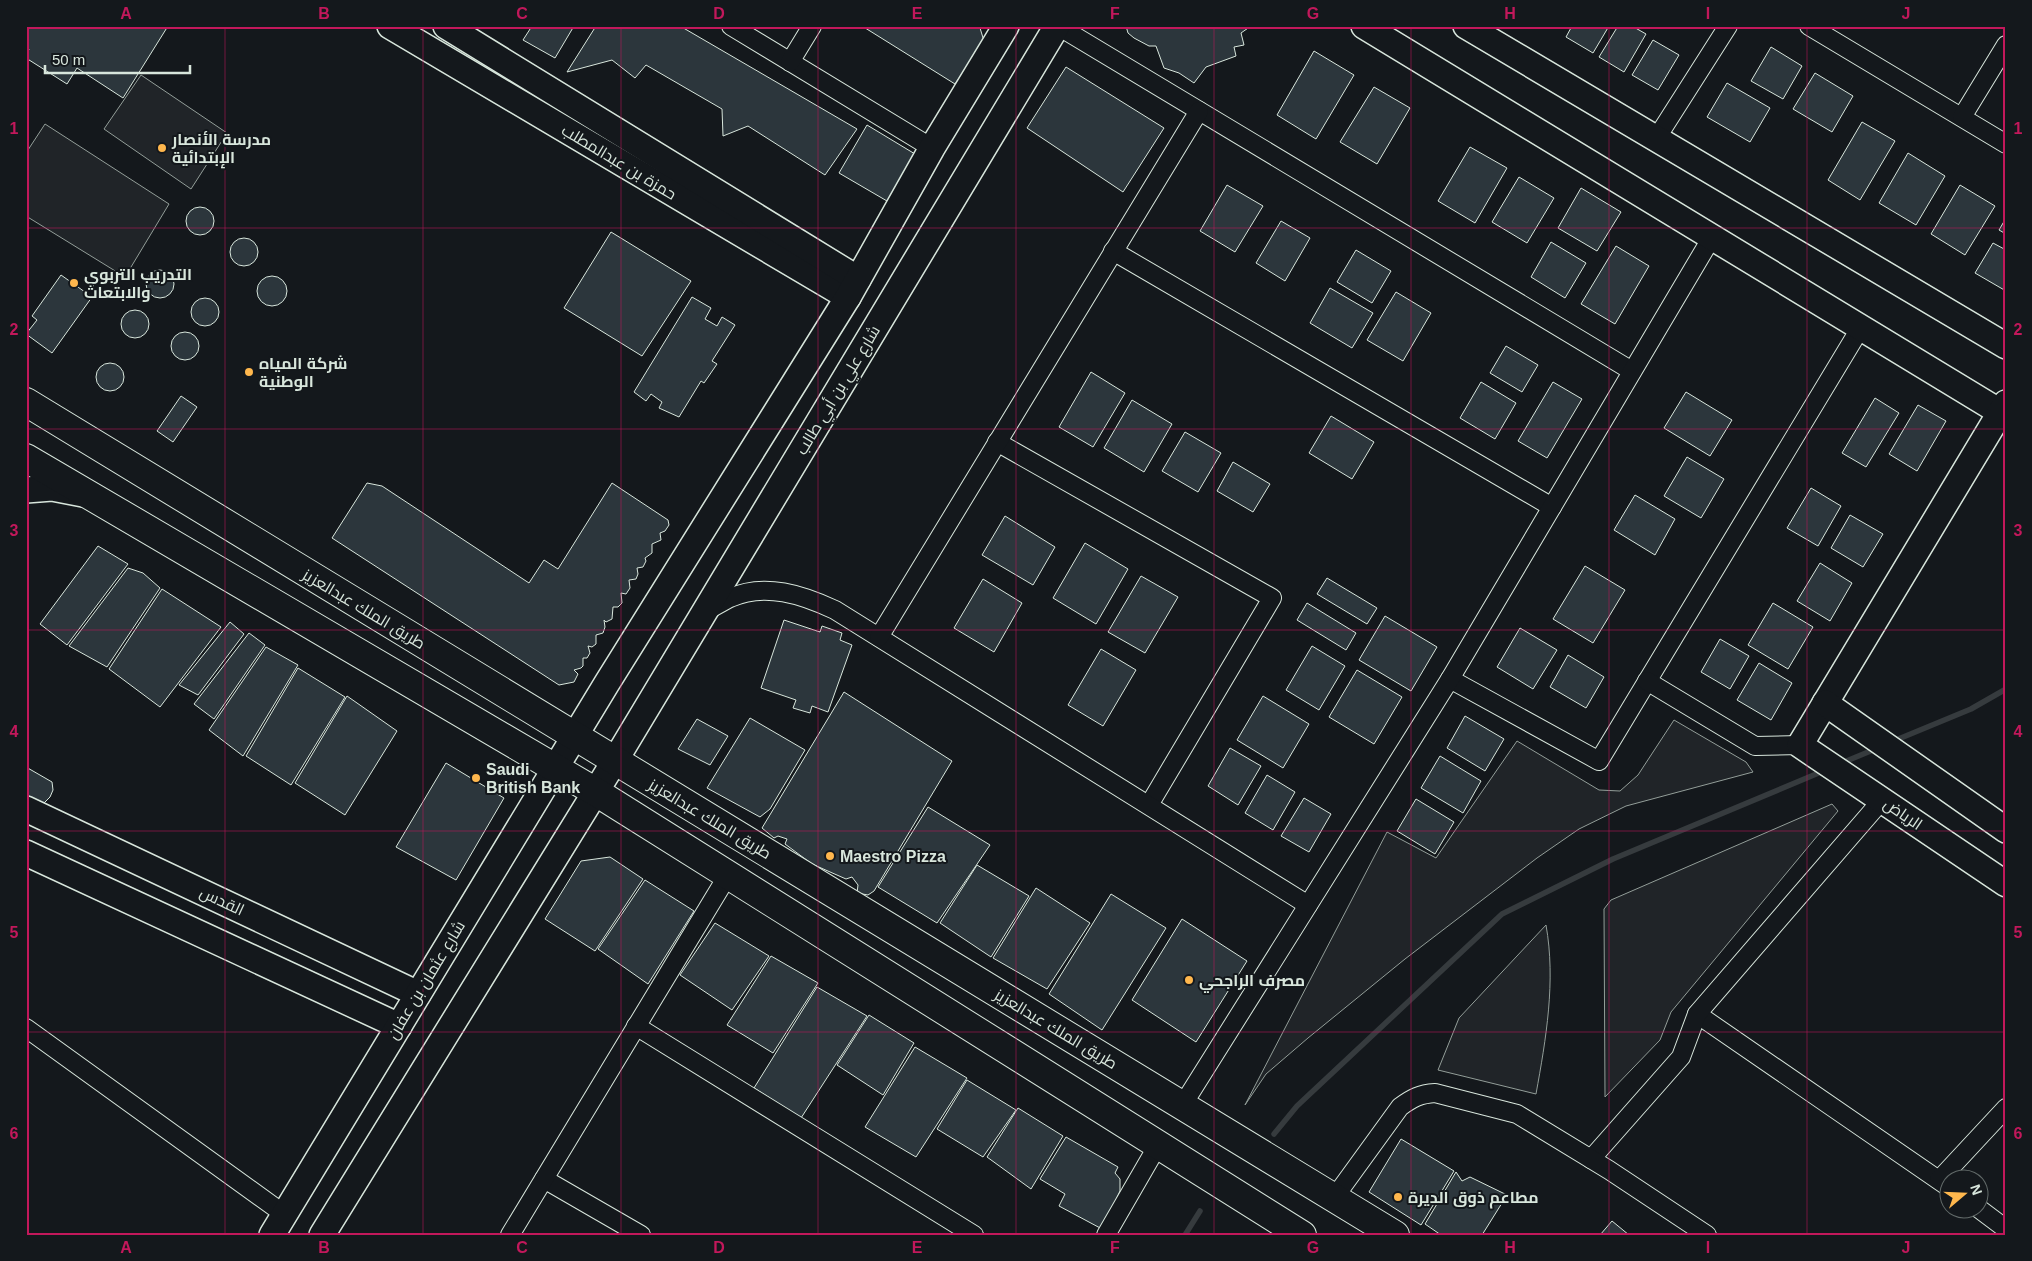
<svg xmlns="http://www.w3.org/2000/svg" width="2032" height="1261" viewBox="0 0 2032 1261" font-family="Arial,Cairo,sans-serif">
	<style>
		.green { fill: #202428; stroke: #939e99 }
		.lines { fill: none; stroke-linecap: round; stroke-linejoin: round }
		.stream { stroke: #363b3e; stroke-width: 5.5 }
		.building { fill: #2c363c; stroke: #d8e6dc }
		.street-casing { stroke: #d8e6dc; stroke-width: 20 }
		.secondary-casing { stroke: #d8e6dc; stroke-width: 28 }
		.highway-casing { stroke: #d8e6dc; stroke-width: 30 }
		.street { stroke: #14181c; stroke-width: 18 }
		.secondary { stroke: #14181c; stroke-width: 25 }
		.highway { stroke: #14181c; stroke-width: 28 }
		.grid { fill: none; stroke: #c2185b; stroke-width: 1; stroke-opacity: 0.55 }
		.poi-dot { fill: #ffb74d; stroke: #14181c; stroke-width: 2 }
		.labels { text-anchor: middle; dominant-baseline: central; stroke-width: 4; stroke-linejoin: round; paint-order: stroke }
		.poi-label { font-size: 16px; font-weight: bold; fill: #d8e6dc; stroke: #14181c; text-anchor: start }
		.street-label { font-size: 16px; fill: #d8e6dc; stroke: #14181c }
		.neatline { fill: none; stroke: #c2185b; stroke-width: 2 }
		.grid-label { font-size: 16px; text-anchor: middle; font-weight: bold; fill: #c2185b }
	</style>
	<rect width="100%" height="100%" fill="#14181c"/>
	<!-- green -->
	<g class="green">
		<path d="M141,75L227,133L191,189L104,129Z"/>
		<path d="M45,124L169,204L125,277L26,216V153Z"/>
		<path d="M1674,720L1746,762L1753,772L1626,806L1579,829L1537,858L1405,959L1308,1038L1266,1074L1245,1105L1387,832L1436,858L1517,741L1599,790L1620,791L1638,775Z"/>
		<path d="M1832,804L1838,811L1671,1012L1660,1040L1605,1097L1604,909L1611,900Z"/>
		<path d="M1546,925C1556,981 1546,1039 1536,1094L1438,1070L1459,1018Z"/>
	</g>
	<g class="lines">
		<!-- stream -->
		<g class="stream">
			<path d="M1896,740L1971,709L2006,689"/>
			<path d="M1844,762L1873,750"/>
			<path d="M1274,1134L1297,1106L1502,914L1613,859L1821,772"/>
			<path d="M1185,1235L1200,1211"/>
		</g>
	</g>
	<!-- building -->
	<g class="building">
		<path d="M26,26H168L123,98L77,68L67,84L26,58L29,49L26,48Z"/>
		<path d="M532,26H574L555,58L523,40Z"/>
		<path d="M596,26H680L857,129L825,175L748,126L723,136L722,109L646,65L635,78L612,60L567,72Z"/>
		<path d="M862,26H978L980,28L984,41L955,84Z"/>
		<path d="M1126,26H1251L1241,33L1244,45L1234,47L1236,56L1206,67L1194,83L1179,73L1164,68L1156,46H1149L1134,38L1128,33Z"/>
		<path d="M1572,26H1609L1593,53L1566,37Z"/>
		<path d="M1618,26H1632L1646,34L1624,72L1599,57Z"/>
		<path d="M1653,40L1679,55L1658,90L1632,75Z"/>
		<path d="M1771,47L1802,66L1783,99L1751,81Z"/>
		<path d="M1314,51L1354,75L1316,139L1277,115Z"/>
		<path d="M1066,67L1164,128L1123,192L1027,128Z"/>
		<path d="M1815,73L1853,96L1832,132L1793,109Z"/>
		<path d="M1727,83L1770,108L1750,142L1707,117Z"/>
		<path d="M1374,87L1410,108L1377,164L1340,142Z"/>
		<path d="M1862,122L1895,141L1860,200L1828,180Z"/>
		<path d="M867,125L915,154L887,201L839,173Z"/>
		<path d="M1470,147L1507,168L1475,223L1438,201Z"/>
		<path d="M1908,153L1945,176L1916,225L1879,203Z"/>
		<path d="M1519,177L1554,198L1527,243L1492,222Z"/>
		<path d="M1227,185L1263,206L1235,252L1200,231Z"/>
		<path d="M1960,185L1995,206L1965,255L1931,234Z"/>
		<path d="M1581,188L1621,212L1597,251L1558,228Z"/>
		<circle cx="200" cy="221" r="14"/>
		<path d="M2006,218V234L1999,230Z"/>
		<path d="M1281,221L1310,238L1285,281L1256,263Z"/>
		<path d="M611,232L691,281L642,356L564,308Z"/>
		<circle cx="244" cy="252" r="14"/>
		<path d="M1551,242L1586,263L1565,298L1531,277Z"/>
		<path d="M1993,243L2006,250V291L1975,273Z"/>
		<path d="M1616,246L1649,266L1615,324L1581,304Z"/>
		<path d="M1356,250L1391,271L1372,303L1337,282Z"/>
		<circle cx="160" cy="284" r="14"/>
		<path d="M61,275L92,297L52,353L26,334L37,320L32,316Z"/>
		<circle cx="272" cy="291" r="15"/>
		<path d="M1330,288L1373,313L1352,348L1310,323Z"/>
		<path d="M1396,292L1431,313L1403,361L1367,340Z"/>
		<path d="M692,297L711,308L705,319L717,326L722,317L735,325L712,361L717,364L704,383L701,381L679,417L659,408L662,402L651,394L646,401L634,392Z"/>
		<circle cx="205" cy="312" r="14"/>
		<circle cx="135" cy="324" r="14"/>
		<circle cx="185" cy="346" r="14"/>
		<path d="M1506,346L1538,365L1522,392L1490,373Z"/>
		<circle cx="110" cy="377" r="14"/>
		<path d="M1091,372L1125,393L1093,447L1059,427Z"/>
		<path d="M1481,382L1516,403L1495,439L1460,418Z"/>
		<path d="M1553,382L1582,399L1547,458L1518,441Z"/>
		<path d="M1686,392L1732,420L1710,456L1664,428Z"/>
		<path d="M181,396L197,407L173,442L157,431Z"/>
		<path d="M1875,398L1899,413L1866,467L1842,453Z"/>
		<path d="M1132,400L1172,424L1144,472L1104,448Z"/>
		<path d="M1918,405L1946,421L1917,471L1889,454Z"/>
		<path d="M1331,416L1374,442L1352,479L1309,453Z"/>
		<path d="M1185,432L1221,453L1198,492L1162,471Z"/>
		<path d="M1687,457L1724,479L1701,518L1664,496Z"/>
		<path d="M1233,462L1270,484L1253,512L1217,491Z"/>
		<path d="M367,483L382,486L529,583L544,560L558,569L612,483L668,520L669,525L665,531L660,533L661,540L652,544V553L645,558L646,561L643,567L637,568L638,574L636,579L629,580L630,588L626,594L621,593L622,603L618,607H613L612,619L606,622L604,620L605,627L603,633L596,635V644L592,647L588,646L590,653L587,658H583V666L581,668L574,670L578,674L574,682L559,685L332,538Z"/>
		<path d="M1811,488L1841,506L1818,546L1787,528Z"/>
		<path d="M1635,495L1675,519L1655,555L1614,530Z"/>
		<path d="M1850,515L1883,534L1863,567L1831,548Z"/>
		<path d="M1005,516L1055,547L1033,585L982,555Z"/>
		<path d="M1085,543L1128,569L1096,624L1053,598Z"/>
		<path d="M98,546L128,564L67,645L40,624Z"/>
		<path d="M1820,563L1852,583L1830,621L1797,601Z"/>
		<path d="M1585,566L1625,590L1593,643L1553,619Z"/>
		<path d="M128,568L143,573L160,588L107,667L69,646Z"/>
		<path d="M1141,576L1178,597L1145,653L1108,632Z"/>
		<path d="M1327,578L1377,608L1367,624L1317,594Z"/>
		<path d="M983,579L1022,603L994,652L954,628Z"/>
		<path d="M162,589L221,627L160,707L109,669Z"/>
		<path d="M1307,603L1356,633L1346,650L1297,620Z"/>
		<path d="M1773,603L1813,627L1788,669L1748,645Z"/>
		<path d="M1385,616L1437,647L1411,691L1359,660Z"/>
		<path d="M784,620L820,632L822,626L842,633L840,640L852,645L828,712L812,706L810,713L793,708L796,700L761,688Z"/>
		<path d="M230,622L244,634L198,695L179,685Z"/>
		<path d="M1520,628L1557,650L1533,689L1497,667Z"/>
		<path d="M249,633L265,645L214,719L194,704Z"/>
		<path d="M1720,639L1749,656L1730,689L1701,672Z"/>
		<path d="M1312,646L1345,666L1319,710L1286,690Z"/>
		<path d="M266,647L298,665L243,756L209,730Z"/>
		<path d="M1101,649L1136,670L1103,726L1068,705Z"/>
		<path d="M1568,655L1604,677L1586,708L1550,687Z"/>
		<path d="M1759,663L1792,683L1771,720L1737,700Z"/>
		<path d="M298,668L345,697L291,785L246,756Z"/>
		<path d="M1357,670L1402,697L1374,744L1329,717Z"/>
		<path d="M844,692L952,761L874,891L868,895L857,893L858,885L852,877L846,879L812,864L785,844L787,839L778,836L774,838L762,828Z"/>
		<path d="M347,696L397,731L345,815L295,783Z"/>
		<path d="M1263,696L1309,724L1283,768L1237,740Z"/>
		<path d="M1465,716L1504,739L1485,771L1447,748Z"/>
		<path d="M750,718L805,750L770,809L760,817L707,788Z"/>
		<path d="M697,719L728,736L710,765L678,749Z"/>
		<path d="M1230,748L1261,766L1238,805L1208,786Z"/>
		<path d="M1440,756L1481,781L1463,813L1421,788Z"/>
		<path d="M446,763L504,798L456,880L396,847Z"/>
		<path d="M26,767L52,782L53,790L50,797L44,803L32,806L26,803Z"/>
		<path d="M1267,775L1295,792L1273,830L1245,813Z"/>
		<path d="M1304,798L1331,814L1309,852L1281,836Z"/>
		<path d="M1416,799L1454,822L1435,854L1397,831Z"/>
		<path d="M928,807L990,845L937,923L878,887Z"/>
		<path d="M610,857L643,879L595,951L545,919L581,861Z"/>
		<path d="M977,865L1029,896L991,957L940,923Z"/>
		<path d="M645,880L694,911L648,984L598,949Z"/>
		<path d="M1036,888L1090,923L1047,989L993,958Z"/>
		<path d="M1111,894L1166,928L1102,1030L1049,994Z"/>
		<path d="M1182,919L1247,961L1196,1042L1132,1000Z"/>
		<path d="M715,923L769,956L732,1010L680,975Z"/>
		<path d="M771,956L818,983L773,1053L727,1025Z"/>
		<path d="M817,987L867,1016L801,1118L754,1088Z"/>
		<path d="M869,1015L914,1043L883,1095L837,1065Z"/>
		<path d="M915,1047L967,1078L916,1157L865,1127Z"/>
		<path d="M967,1080L1016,1110L983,1157L937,1129Z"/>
		<path d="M1018,1108L1063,1136L1031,1189L987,1157Z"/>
		<path d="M1066,1137L1118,1167L1115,1173L1120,1179V1191L1102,1229L1059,1206L1065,1194L1040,1179Z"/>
		<path d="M1401,1139L1454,1171L1421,1225L1369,1192Z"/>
		<path d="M1456,1172L1462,1181L1470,1177L1507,1195L1482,1235H1441L1425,1224Z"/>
		<path d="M1612,1221L1629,1235H1600Z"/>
	</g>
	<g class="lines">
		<defs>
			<g id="street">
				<path d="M731,26L932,148"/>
				<path d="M1058,26L1632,371"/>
				<path d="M1809,26L2006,144"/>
				<path d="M790,62L812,26"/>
				<path d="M1962,117L2006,45"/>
				<path d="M1656,139L1728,26"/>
				<path d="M1113,251L1552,507"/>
				<path d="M997,442L1272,598L1149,805"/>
				<path d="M706,611C714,607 722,602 730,598C765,582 803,595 835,610L1308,905"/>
				<path d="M879,637L1199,111"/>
				<path d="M1450,679L1599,761L1861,327"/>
				<path d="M1647,681L1755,746L1800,745"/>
				<path d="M1697,1014L1950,1188"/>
				<path d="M636,1026L974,1235"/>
				<path d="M26,1028L284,1214"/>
				<path d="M1182,1106L1450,679L1712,237"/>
				<path d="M1591,1159L1681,1057L1697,1014L1882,800"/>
				<path d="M544,1179L641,1235"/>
				<path d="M1939,1180L2006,1108"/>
				<path d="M1334,1198L1400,1107C1412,1098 1420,1094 1435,1093L1517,1114L1609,1170L1707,1235"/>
				<path d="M1978,1208L2006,1229"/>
				<path d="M510,1235L728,875"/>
				<path d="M1106,1235L1158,1145"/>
			</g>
			<g id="secondary">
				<path d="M390,26L848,297"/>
				<path d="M446,26L858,279"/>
				<path d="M1364,26L2000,412"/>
				<path d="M1466,26L2006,346"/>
				<path d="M2006,403L1800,745L2006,884"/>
				<path d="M26,490L52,488L83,494"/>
				<path d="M1825,703L2006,830"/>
				<path d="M26,809L418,994"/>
				<path d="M26,853L399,1026"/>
				<path d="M272,1235L607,683L848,297L932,148L1006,26"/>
				<path d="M322,1235L619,754L1057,26"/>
			</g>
			<g id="highway">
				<path d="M26,402L1395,1235"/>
				<path d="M26,458L596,792L1302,1235"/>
			</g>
		</defs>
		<!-- street casing -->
		<use href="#street" class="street-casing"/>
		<!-- secondary casing -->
		<use href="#secondary" class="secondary-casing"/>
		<!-- highway casing -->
		<use href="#highway" class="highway-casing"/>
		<!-- street -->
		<use href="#street" class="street"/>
		<!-- secondary -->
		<use href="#secondary" class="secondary"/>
		<!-- highway -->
		<use href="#highway" class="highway"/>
	</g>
	<!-- grid -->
	<path class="grid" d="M225,26V1235M423,26V1235M621,26V1235M818,26V1235M1016,26V1235M1214,26V1235M1411,26V1235M1609,26V1235M1807,26V1235M26,228H2006M26,429H2006M26,630H2006M26,831H2006M26,1032H2006"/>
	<!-- markers -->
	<g class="poi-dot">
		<circle cx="162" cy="148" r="5"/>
		<circle cx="74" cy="283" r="5"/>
		<circle cx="249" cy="372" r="5"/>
		<circle cx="476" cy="778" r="5"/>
		<circle cx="830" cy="856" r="5"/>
		<circle cx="1189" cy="980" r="5"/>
		<circle cx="1398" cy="1197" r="5"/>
	</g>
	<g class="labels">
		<!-- poi labels -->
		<g class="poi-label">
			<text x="172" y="139">مدرسة الأنصار<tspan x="172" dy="18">الإبتدائية</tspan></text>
			<text x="84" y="274">التدريب التربوي<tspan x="84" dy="18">والابتعاث</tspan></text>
			<text x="259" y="363">شركة المياه<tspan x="259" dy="18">الوطنية</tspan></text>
			<text x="486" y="769">Saudi<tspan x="486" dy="18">British Bank</tspan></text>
			<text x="840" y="856">Maestro Pizza</text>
			<text x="1199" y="980">مصرف الراجحي</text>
			<text x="1408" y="1197">مطاعم ذوق الديرة</text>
		</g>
		<!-- street labels -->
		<g class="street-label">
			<text transform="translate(619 162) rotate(31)">حمزة بن عبدالمطلب</text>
			<text transform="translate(838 390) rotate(-59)">شارع علي بن أبي طالب</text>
			<text transform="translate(364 609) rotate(31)">طريق الملك عبدالعزيز</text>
			<text transform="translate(1903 814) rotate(34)">الرياض</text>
			<text transform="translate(710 819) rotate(31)">طريق الملك عبدالعزيز</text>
			<text transform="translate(222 901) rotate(25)">القدس</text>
			<text transform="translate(426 980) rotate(-59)">شارع عثمان بن عفان</text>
			<text transform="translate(1056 1029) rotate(31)">طريق الملك عبدالعزيز</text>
		</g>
	</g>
	<!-- border -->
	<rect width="2032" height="1261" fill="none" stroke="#14181c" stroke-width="55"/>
	<!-- north arrow -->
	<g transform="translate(1964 1194) rotate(71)"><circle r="24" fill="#14181c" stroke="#626a69"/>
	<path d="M0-4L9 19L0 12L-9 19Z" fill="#ffb74d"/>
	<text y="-8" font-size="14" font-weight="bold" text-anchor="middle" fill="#d8e6dc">N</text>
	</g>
	<!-- scale -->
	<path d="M45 65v8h145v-8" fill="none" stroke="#d8e6dc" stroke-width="2.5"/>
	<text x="52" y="65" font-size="15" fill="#d8e6dc" stroke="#14181c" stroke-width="4" paint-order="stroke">50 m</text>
	<rect x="28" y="28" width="1976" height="1206" class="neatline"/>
	<g class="grid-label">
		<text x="126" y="19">A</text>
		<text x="324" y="19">B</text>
		<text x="522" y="19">C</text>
		<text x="719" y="19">D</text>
		<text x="917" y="19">E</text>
		<text x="1115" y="19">F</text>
		<text x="1313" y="19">G</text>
		<text x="1510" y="19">H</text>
		<text x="1708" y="19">I</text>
		<text x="1906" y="19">J</text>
		<text x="14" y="134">1</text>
		<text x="2018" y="134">1</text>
		<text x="14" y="335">2</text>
		<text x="2018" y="335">2</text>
		<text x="14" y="536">3</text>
		<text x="2018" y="536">3</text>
		<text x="14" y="737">4</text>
		<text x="2018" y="737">4</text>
		<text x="14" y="938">5</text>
		<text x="2018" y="938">5</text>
		<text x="14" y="1139">6</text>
		<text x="2018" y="1139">6</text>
		<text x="126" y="1253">A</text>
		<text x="324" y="1253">B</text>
		<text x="522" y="1253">C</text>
		<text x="719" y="1253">D</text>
		<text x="917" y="1253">E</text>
		<text x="1115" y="1253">F</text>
		<text x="1313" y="1253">G</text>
		<text x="1510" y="1253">H</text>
		<text x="1708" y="1253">I</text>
		<text x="1906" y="1253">J</text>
	</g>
</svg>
